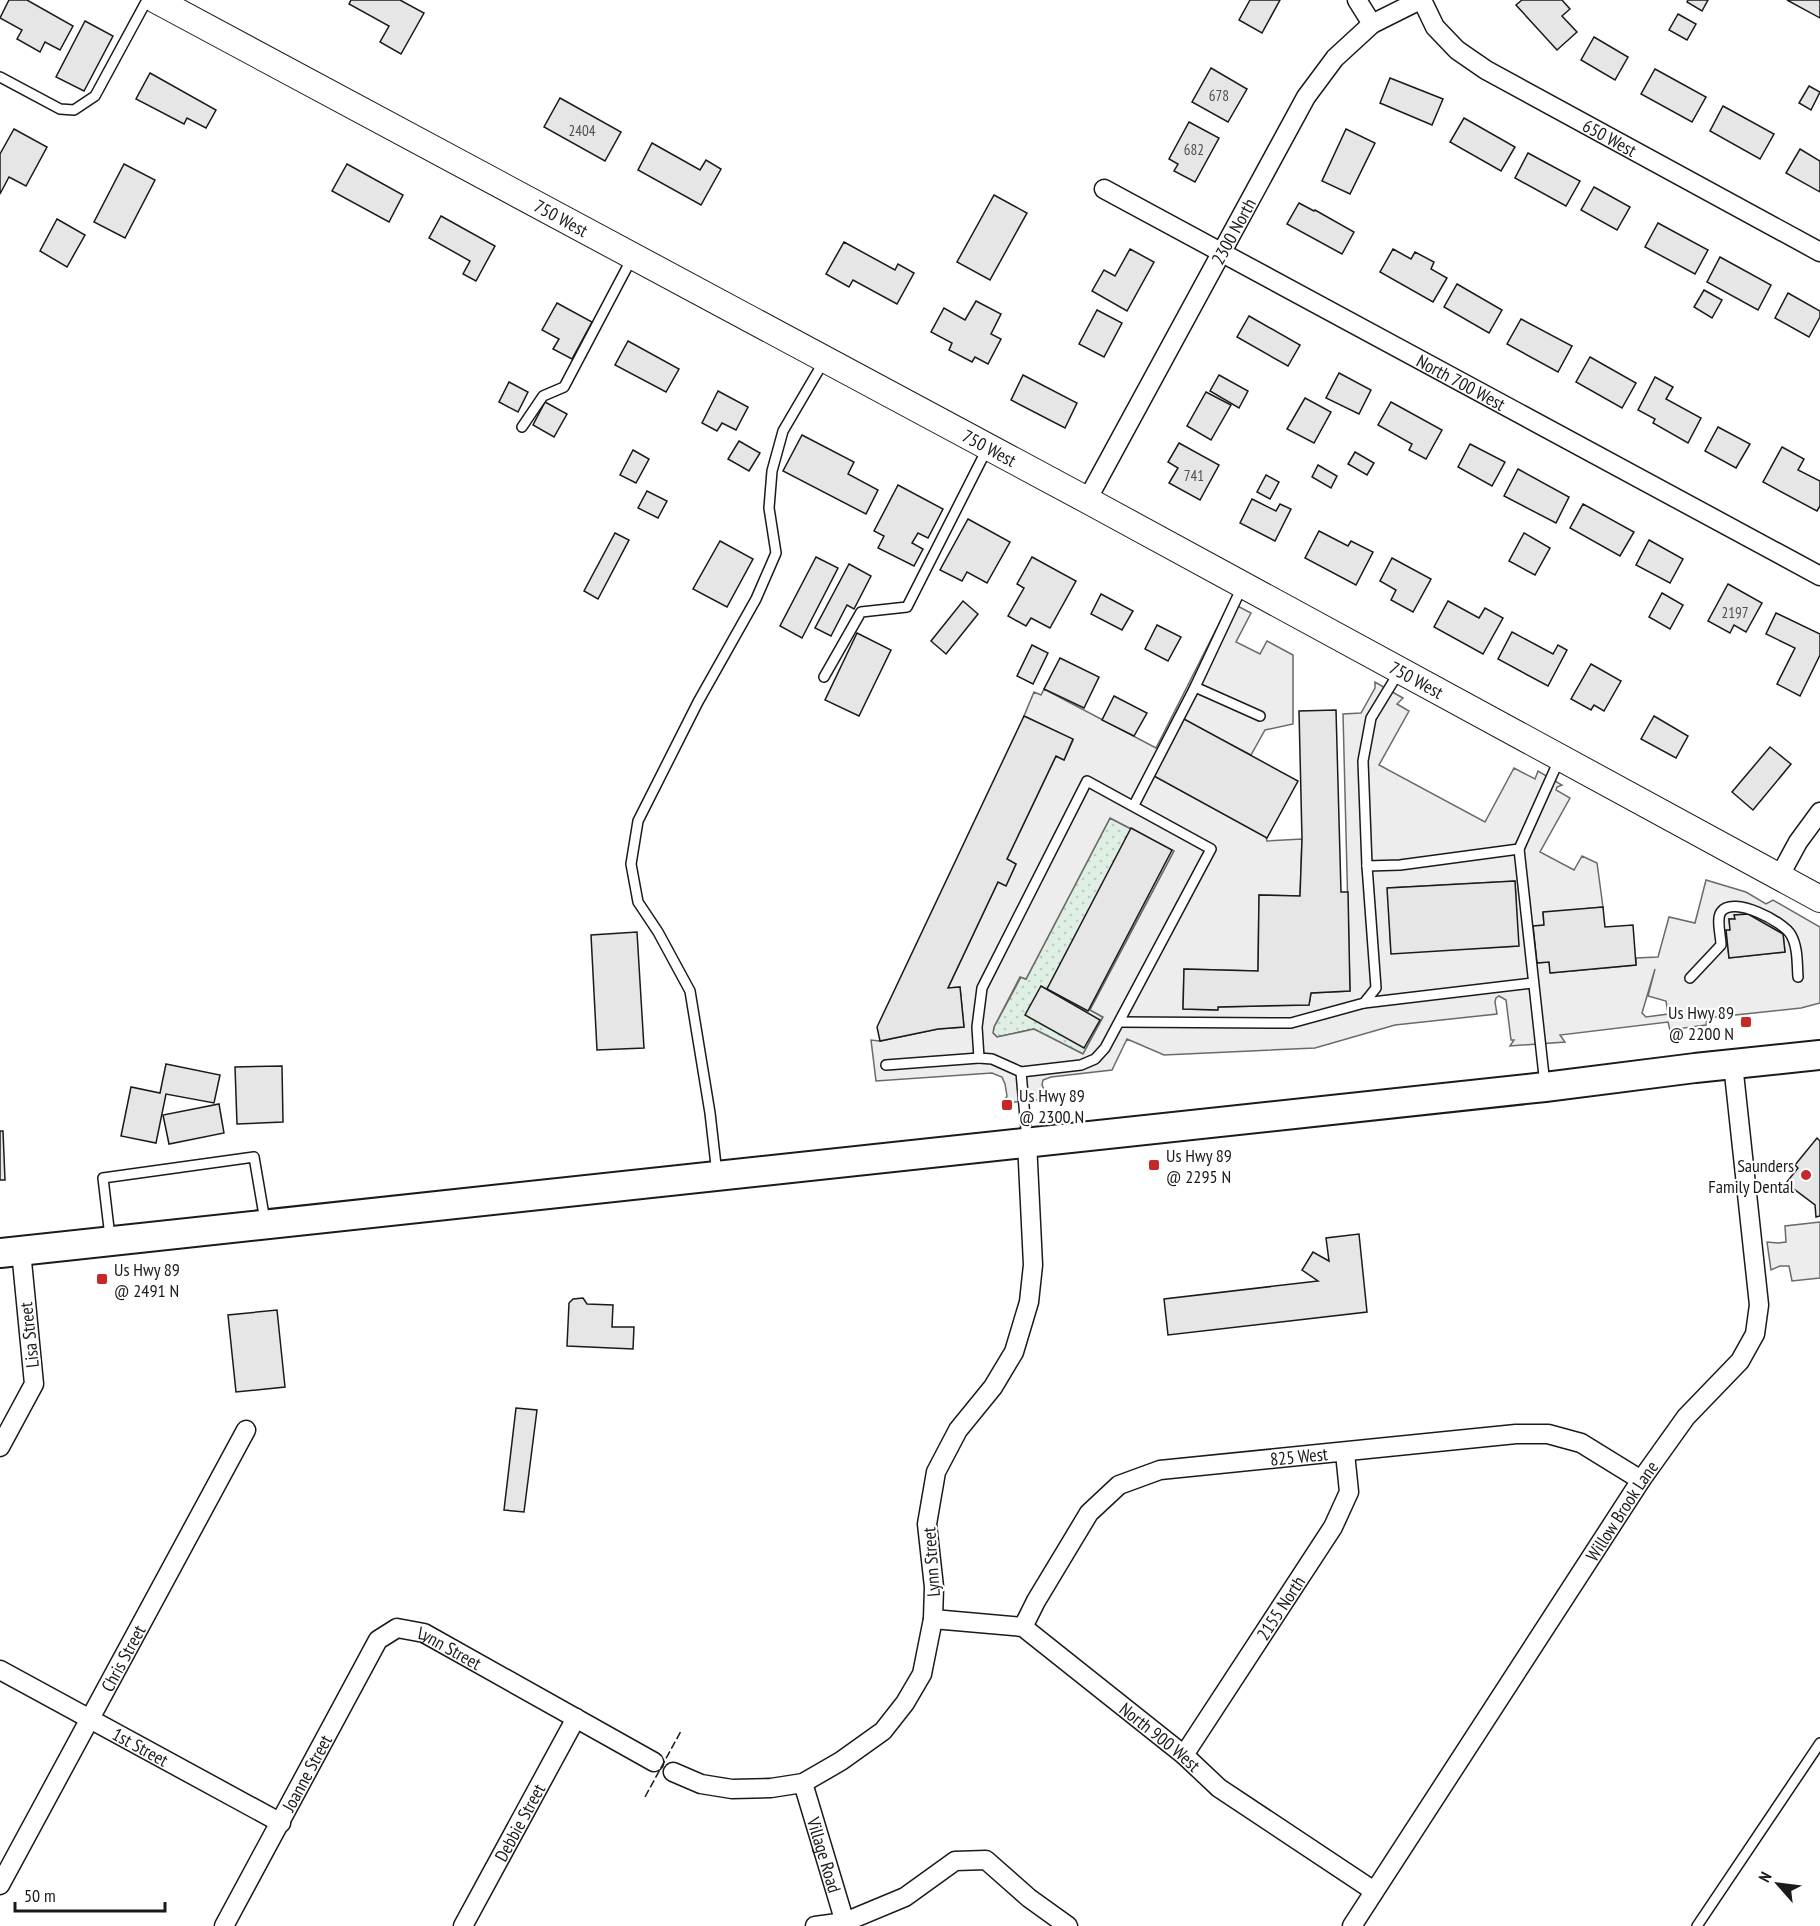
<svg xmlns="http://www.w3.org/2000/svg" width="1820" height="1926" viewBox="0 0 1820 1926" font-family="'PT Sans Narrow',sans-serif">
	<style>
		.grass { fill: url(#grass-dots); stroke: #6a6a6a; stroke-width: 1.5 }
		.parking { fill: #ededed; stroke: #6a6a6a; stroke-width: 1.5; fill-rule: evenodd }
		.building { fill: #e6e6e6; stroke: #1a1a1a; stroke-width: 1.5 }
		.lines { fill: none; stroke-linecap: round; stroke-linejoin: round }
		.lane-casing { stroke: #1a1a1a; stroke-width: 12 }
		.street-casing { stroke: #1a1a1a; stroke-width: 21 }
		.secondary-casing { stroke: #1a1a1a; stroke-width: 28 }
		.primary-casing { stroke: #1a1a1a; stroke-width: 32 }
		.lane { stroke: #fff; stroke-width: 9 }
		.street { stroke: #fff; stroke-width: 18 }
		.secondary { stroke: #fff; stroke-width: 26 }
		.primary { stroke: #fff; stroke-width: 28 }
		.fence { stroke: #1a1a1a; stroke-width: 1.5; stroke-dasharray: 8 3; stroke-linecap: butt }
		.poi-dot { fill: #c62828; stroke: #fff; stroke-width: 2 }
		.labels { text-anchor: middle; dominant-baseline: central; stroke-width: 4.5; stroke-linejoin: round; paint-order: stroke }
		.number-label { font-size: 15px; fill: #4d4d4d }
		.street-label { font-size: 18px; fill: #1a1a1a; stroke: #fff }
		.poi-label { font-size: 18px; fill: #1a1a1a; stroke: #fff; text-anchor: start }
	</style>
	<defs>
		<pattern id="grass-dots" width="8" height="8" patternUnits="userSpaceOnUse" patternTransform="scale(1.5)"><rect width="8" height="8" fill="#e0efe3"/><path d="M2 2h.1M6 6h.1" fill="none" stroke="#c0ccc2" stroke-width="1.8" stroke-linecap="round"/></pattern>
	</defs>
	<rect width="100%" height="100%" fill="#fff"/>
	<!-- grass -->
	<path class="grass" d="M1110,818L1174,851L1090,1010L1103,1017L1083,1054L1034,1029L997,1037L993,1033L994,1027L1021,977L1026,979Z"/>
	<!-- parking -->
	<g class="parking">
		<path d="M1230,602L1251,613L1236,642L1260,654L1267,641L1293,655V724L1265,730L1251,755L1184,720L1154,776L1266,837L1267,841L1302,839L1300,896L1259,895L1258,971L1184,969L1183,1009L1217,1010L1218,1007L1309,1005L1311,993L1350,991L1343,714L1361,713L1375,688V682L1403,698L1397,704L1409,711L1379,765L1485,822L1514,768L1535,779L1538,771L1562,785L1557,787L1556,790L1570,798L1540,852L1574,870L1582,856L1597,863L1603,907L1543,913L1544,925L1533,927L1537,963L1549,962L1551,973L1636,965V958L1658,957L1669,917L1695,923L1706,880L1746,892L1766,904L1773,900L1820,927V1003L1801,1008L1707,1018L1706,1025L1670,1030L1668,1022L1560,1035L1565,1042L1510,1046L1514,1040H1511L1506,1000L1499,996L1496,998L1495,1002L1497,1014L1395,1025L1315,1048L1164,1055L1127,1039L1112,1070L1051,1077L1043,1080L1042,1085L1049,1099L1003,1103L1007,1096L1005,1084L1002,1077L992,1073L876,1081L871,1040L880,1041L938,1029L964,1027L960,987L948,988L998,882L1006,885L1016,864L1007,859L1056,756L1064,760L1073,740L1024,716L1034,692L1041,695L1044,689L1156,748ZM1110,818L1174,851L1090,1010L1103,1017L1083,1054L1034,1029L997,1037L993,1033L994,1027L1020,977L1026,979ZM1515,881L1518,946L1391,953L1388,888ZM1748,914L1783,934L1785,952L1729,958L1726,931L1730,930L1729,919H1735V915ZM1655,969L1648,996L1666,1001L1668,1014L1646,1017L1642,1013Z"/>
		<path d="M1820,1222V1278L1792,1281L1789,1266H1780L1771,1270L1767,1242L1778,1243L1786,1242L1785,1226Z"/>
	</g>
	<!-- building -->
	<g class="building">
		<path d="M9,0H27L73,26L60,50L45,42L40,52L17,39L22,30L0,18Z"/>
		<path d="M351,0H400L424,13L401,54L380,42L389,26L349,4Z"/>
		<path d="M1250,0H1280L1262,33L1239,20Z"/>
		<path d="M1522,0H1562L1570,9L1562,16L1577,32L1557,50L1516,5Z"/>
		<path d="M1688,0H1708L1702,11L1687,2Z"/>
		<path d="M1787,0H1820V18Z"/>
		<path d="M1678,14L1696,24L1687,40L1669,30Z"/>
		<path d="M85,21L113,36L84,91L56,77Z"/>
		<path d="M1594,37L1628,57L1615,80L1581,60Z"/>
		<path d="M1211,68L1247,89L1228,122L1192,102Z"/>
		<path d="M1655,69L1706,97L1692,122L1641,94Z"/>
		<path d="M150,73L216,110L206,128L187,118L184,124L136,99Z"/>
		<path d="M1390,78L1443,99L1432,125L1380,103Z"/>
		<path d="M1809,86L1820,92L1811,110L1799,103Z"/>
		<path d="M560,98L621,132L605,161L544,127Z"/>
		<path d="M1723,106L1774,134L1760,159L1710,131Z"/>
		<path d="M1464,118L1515,147L1501,171L1450,142Z"/>
		<path d="M1189,122L1219,138L1195,182L1174,171L1178,164L1169,159Z"/>
		<path d="M14,129L47,147L26,186L9,177L0,194V154Z"/>
		<path d="M1346,129L1375,143L1350,194L1322,181Z"/>
		<path d="M652,143L700,170L706,160L721,169L701,205L638,170Z"/>
		<path d="M1800,149L1820,161V192L1786,173Z"/>
		<path d="M1528,153L1580,181L1566,206L1515,178Z"/>
		<path d="M124,164L155,180L125,238L94,222Z"/>
		<path d="M347,164L403,195L389,222L332,191Z"/>
		<path d="M1594,187L1630,207L1617,230L1581,210Z"/>
		<path d="M994,195L1027,213L990,280L957,262Z"/>
		<path d="M1299,203L1314,211L1315,210L1354,232L1342,254L1287,224Z"/>
		<path d="M441,216L495,246L476,281L463,274L470,261L429,238Z"/>
		<path d="M57,219L85,235L67,267L40,251Z"/>
		<path d="M1658,223L1708,250L1695,274L1645,247Z"/>
		<path d="M844,242L895,270L898,264L914,273L897,304L853,280L849,287L826,274Z"/>
		<path d="M1130,249L1154,262L1127,311L1092,291L1104,270L1115,276Z"/>
		<path d="M1393,249L1411,259L1415,252L1434,262L1431,269L1447,278L1433,302L1380,272Z"/>
		<path d="M1720,257L1771,285L1758,310L1707,282Z"/>
		<path d="M1457,284L1502,310L1489,333L1444,307Z"/>
		<path d="M1704,290L1722,300L1712,318L1694,307Z"/>
		<path d="M1788,293L1820,311V317L1809,337L1775,318Z"/>
		<path d="M976,301L1001,314L991,334L1001,339L988,364L975,357L972,362L949,350L952,343L931,332L944,308L965,320Z"/>
		<path d="M557,303L592,322L572,359L553,349L559,339L542,330Z"/>
		<path d="M1097,310L1122,323L1104,357L1079,344Z"/>
		<path d="M1249,316L1300,345L1288,366L1237,337Z"/>
		<path d="M1521,319L1572,346L1558,372L1507,344Z"/>
		<path d="M628,341L679,369L666,392L615,365Z"/>
		<path d="M1590,357L1636,383L1622,408L1576,382Z"/>
		<path d="M1339,373L1371,390L1359,414L1326,398Z"/>
		<path d="M1023,375L1077,403L1065,428L1011,400Z"/>
		<path d="M1219,375L1248,391L1239,408L1210,391Z"/>
		<path d="M1655,377L1673,387L1666,399L1701,418L1688,443L1653,423L1655,419L1638,410Z"/>
		<path d="M509,382L528,392L518,412L499,402Z"/>
		<path d="M718,391L748,407L736,430L722,423L717,431L702,423Z"/>
		<path d="M1206,392L1231,405L1211,440L1187,426Z"/>
		<path d="M1305,398L1331,412L1314,443L1287,429Z"/>
		<path d="M545,402L567,414L554,437L533,425Z"/>
		<path d="M1391,402L1442,430L1426,459L1409,450L1412,444L1378,425Z"/>
		<path d="M1718,427L1750,444L1736,468L1705,451Z"/>
		<path d="M802,435L854,462L848,474L878,490L866,514L783,471Z"/>
		<path d="M739,441L760,453L749,471L728,459Z"/>
		<path d="M1179,443L1219,465L1200,500L1169,483L1178,468L1168,462Z"/>
		<path d="M1470,444L1505,462L1492,486L1458,467Z"/>
		<path d="M1782,447L1804,459L1798,470L1820,481V506L1817,511L1763,482Z"/>
		<path d="M633,450L649,459L636,483L620,475Z"/>
		<path d="M1355,452L1374,463L1367,475L1348,464Z"/>
		<path d="M1318,465L1337,476L1331,488L1312,477Z"/>
		<path d="M1518,469L1569,497L1556,523L1504,496Z"/>
		<path d="M1266,475L1279,482L1270,499L1257,492Z"/>
		<path d="M898,485L943,509L928,538L918,533L912,543L923,549L914,566L878,548L884,536L874,531Z"/>
		<path d="M647,491L667,501L658,518L638,508Z"/>
		<path d="M1252,499L1276,511L1280,504L1291,509L1275,541L1240,523Z"/>
		<path d="M1583,504L1634,532L1620,556L1570,528Z"/>
		<path d="M968,519L1010,542L987,583L967,572L962,581L940,570Z"/>
		<path d="M1319,531L1348,546L1351,541L1373,552L1356,585L1305,558Z"/>
		<path d="M615,533L629,540L598,599L584,591Z"/>
		<path d="M1524,533L1550,548L1535,575L1509,561Z"/>
		<path d="M1649,540L1683,559L1670,583L1636,565Z"/>
		<path d="M720,541L753,559L727,607L693,589Z"/>
		<path d="M816,557L838,568L802,638L780,626Z"/>
		<path d="M1032,557L1076,581L1050,628L1031,618L1026,626L1008,616L1024,588L1017,584Z"/>
		<path d="M1392,558L1431,579L1413,612L1391,600L1396,590L1380,581Z"/>
		<path d="M849,564L871,576L854,609L847,605L831,636L815,628Z"/>
		<path d="M1728,584L1762,603L1746,632L1734,625L1730,633L1708,621Z"/>
		<path d="M1662,593L1683,605L1670,629L1649,617Z"/>
		<path d="M1101,594L1133,611L1122,630L1091,614Z"/>
		<path d="M963,601L978,614L946,654L931,641Z"/>
		<path d="M1448,601L1479,618L1485,608L1503,618L1483,654L1434,627Z"/>
		<path d="M1776,613L1820,634V655L1800,696L1777,684L1795,648L1766,634Z"/>
		<path d="M1157,625L1181,637L1168,661L1145,649Z"/>
		<path d="M1512,632L1553,654L1558,645L1567,650L1548,686L1498,659Z"/>
		<path d="M857,633L891,650L859,716L825,700Z"/>
		<path d="M1032,645L1048,653L1033,684L1017,676Z"/>
		<path d="M1060,658L1099,677L1084,708L1044,689Z"/>
		<path d="M1591,664L1621,681L1604,711L1594,705L1591,710L1571,699Z"/>
		<path d="M1114,696L1147,713L1134,736L1102,720Z"/>
		<path d="M1336,710L1341,892H1348L1350,991L1311,993L1309,1005L1218,1007V1010L1183,1009L1184,969L1258,971L1259,895L1300,896L1302,839L1299,711Z"/>
		<path d="M1024,716L1073,739L1064,760L1056,756L1007,859L1016,864L1006,886L998,882L948,988L960,987L964,1027L938,1029L880,1041L877,1027Z"/>
		<path d="M1654,716L1688,736L1676,758L1641,739Z"/>
		<path d="M1184,719L1298,781L1267,838L1154,776Z"/>
		<path d="M1770,747L1791,764L1753,810L1732,792Z"/>
		<path d="M1131,828L1172,850L1088,1011L1047,989Z"/>
		<path d="M1515,881L1519,946L1391,954L1387,888Z"/>
		<path d="M1603,907L1605,927L1633,925L1636,965L1550,973L1549,962L1537,963L1533,926L1544,925L1543,912Z"/>
		<path d="M1748,914L1783,934L1785,952L1729,958L1726,930H1730L1729,919H1735L1734,915Z"/>
		<path d="M637,932L644,1048L597,1050L591,935Z"/>
		<path d="M1041,986L1100,1020L1084,1048L1025,1015Z"/>
		<path d="M166,1064L220,1075L214,1103L166,1094L156,1143L121,1136L131,1087L160,1093Z"/>
		<path d="M282,1066L283,1122L237,1124L235,1067Z"/>
		<path d="M219,1104L224,1133L169,1144L163,1115Z"/>
		<path d="M0,1131H3L5,1180H0Z"/>
		<path d="M1817,1138L1820,1141V1216L1816,1217L1815,1205L1786,1183L1798,1168L1795,1165Z"/>
		<path d="M1359,1234L1367,1312L1168,1335L1164,1299L1318,1281L1302,1270L1313,1252L1329,1261L1326,1238Z"/>
		<path d="M583,1298L587,1304L613,1305L612,1327H634L633,1349L567,1346L569,1303L573,1299Z"/>
		<path d="M277,1310L285,1387L236,1392L228,1315Z"/>
		<path d="M516,1408L537,1410L524,1512L504,1510Z"/>
	</g>
	<g class="lines">
		<defs>
			<g id="lane">
				<path d="M0,77L60,109L74,110L95,96L147,0"/>
				<path d="M522,427L543,396L564,387L632,258"/>
				<path d="M1399,672L1371,718L1363,761L1367,866L1400,865L1519,849L1559,760"/>
				<path d="M824,677L861,612L907,607L987,449"/>
				<path d="M1195,687L1260,716"/>
				<path d="M1134,805L1195,687L1242,587"/>
				<path d="M1519,849L1545,1085"/>
				<path d="M1690,978L1721,945C1721,936 1716,919 1721,912C1733,895 1784,922 1791,935C1798,947 1797,964 1798,977"/>
				<path d="M1364,1003L1533,983"/>
				<path d="M1120,1022L1291,1023L1364,1003L1376,988L1367,866"/>
				<path d="M886,1065L979,1058"/>
				<path d="M1021,1072L1081,1065L1095,1059L1105,1048L1211,849L1087,781L982,988L977,1027L979,1058L992,1059L1021,1072L1027,1140"/>
				<path d="M717,1174L710,1113L690,991L658,932L638,902L631,864L638,821L698,702L756,599L776,553L769,508L772,471L783,431L824,361"/>
				<path d="M110,1237L103,1178L254,1157L265,1221"/>
				<path d="M1697,1926L1820,1743"/>
			</g>
			<g id="street">
				<path d="M1357,0L1372,24"/>
				<path id="s1" d="M1422,0L1435,27L1457,50L1486,70L1820,252"/>
				<path id="s2" d="M1104,189L1820,576"/>
				<path id="s3" d="M1087,500L1306,97L1335,58L1372,24L1420,0"/>
				<path d="M1779,877L1798,842L1820,812"/>
				<path d="M0,1447L34,1384L21,1251"/>
				<path id="s4" d="M933,1619L1023,1627L1184,1755L1219,1788L1374,1891"/>
				<path id="s5" d="M1023,1627L1036,1601L1089,1513L1119,1485L1160,1470L1516,1434H1548L1581,1443L1641,1480"/>
				<path id="s6" d="M0,1670L281,1823"/>
				<path id="s7" d="M1184,1755L1333,1527L1349,1492L1345,1453"/>
				<path d="M673,1772L701,1784L732,1789L771,1788L803,1783L841,1761L883,1731L905,1703L922,1674L933,1619L934,1587L927,1524L936,1472L958,1430L993,1387L1014,1352L1029,1302L1033,1265L1027,1142"/>
				<path id="s8" d="M803,1783L846,1926"/>
				<path id="s9" d="M0,1885L246,1430"/>
				<path id="s10" d="M224,1926L378,1640L397,1628L424,1633L654,1762"/>
				<path id="s11" d="M463,1926L576,1718"/>
				<path d="M815,1926L845,1922L905,1897L955,1861L986,1860L1029,1898L1068,1926"/>
				<path id="s12" d="M1352,1926L1641,1480L1686,1417L1740,1361L1755,1334L1759,1305L1733,1064"/>
			</g>
			<g id="secondary">
				<path id="s13" d="M156,0L1087,500L1820,899"/>
			</g>
			<path id="primary" d="M0,1253L1545,1087L1695,1068L1820,1055"/>
		</defs>
		<!-- lane casing -->
		<use href="#lane" class="lane-casing"/>
		<!-- street casing -->
		<use href="#street" class="street-casing"/>
		<!-- secondary casing -->
		<use href="#secondary" class="secondary-casing"/>
		<!-- primary casing -->
		<use href="#primary" class="primary-casing"/>
		<!-- lane -->
		<use href="#lane" class="lane"/>
		<!-- street -->
		<use href="#street" class="street"/>
		<!-- secondary -->
		<use href="#secondary" class="secondary"/>
		<!-- primary -->
		<use href="#primary" class="primary"/>
		<!-- fence -->
		<path class="fence" d="M645,1797L681,1731"/>
	</g>
	<!-- markers -->
	<g class="poi-dot">
		<rect x="1740" y="1016" width="12" height="12" rx="3"/>
		<rect x="1001" y="1099" width="12" height="12" rx="3"/>
		<rect x="1148" y="1159" width="12" height="12" rx="3"/>
		<circle cx="1806" cy="1175" r="6"/>
		<rect x="96" y="1273" width="12" height="12" rx="3"/>
	</g>
	<g class="labels">
		<!-- number labels -->
		<g class="number-label">
			<text x="1219" y="95">678</text>
			<text x="582" y="130">2404</text>
			<text x="1194" y="149">682</text>
			<text x="1194" y="475">741</text>
			<text x="1735" y="612">2197</text>
		</g>
		<!-- street labels -->
		<g class="street-label">
			<text stroke="none"><textPath href="#s1" startOffset="238">650 West</textPath></text>
			<text stroke="none"><textPath href="#s13" startOffset="460">750 West</textPath></text>
			<text stroke="none"><textPath href="#s3" startOffset="306">2300 North</textPath></text>
			<text stroke="none"><textPath href="#s2" startOffset="406">North 700 West</textPath></text>
			<text stroke="none"><textPath href="#s13" startOffset="946">750 West</textPath></text>
			<text stroke="none"><textPath href="#s13" startOffset="1432">750 West</textPath></text>
			<text transform="translate(29 1335) rotate(-96)">Lisa Street</text>
			<text stroke="none"><textPath href="#s5" startOffset="356">825 West</textPath></text>
			<text stroke="none"><textPath href="#s12" startOffset="495">Willow Brook Lane</textPath></text>
			<text transform="translate(931 1562) rotate(-94)">Lynn Street</text>
			<text stroke="none"><textPath href="#s7" startOffset="176">2155 North</textPath></text>
			<text stroke="none"><textPath href="#s10" startOffset="404">Lynn Street</textPath></text>
			<text stroke="none"><textPath href="#s9" startOffset="258">Chris Street</textPath></text>
			<text stroke="none"><textPath href="#s4" startOffset="266">North 900 West</textPath></text>
			<text stroke="none"><textPath href="#s6" startOffset="160">1st Street</textPath></text>
			<text stroke="none"><textPath href="#s10" startOffset="174">Joanne Street</textPath></text>
			<text stroke="none"><textPath href="#s11" startOffset="118">Debbie Street</textPath></text>
			<text stroke="none"><textPath href="#s8" startOffset="75">Village Road</textPath></text>
		</g>
		<!-- poi labels -->
		<g class="poi-label">
			<text x="1734" y="1012" text-anchor="end">Us Hwy 89<tspan x="1734" dy="21">@ 2200 N</tspan></text>
			<text x="1019" y="1095">Us Hwy 89<tspan x="1019" dy="21">@ 2300 N</tspan></text>
			<text x="1166" y="1155">Us Hwy 89<tspan x="1166" dy="21">@ 2295 N</tspan></text>
			<text x="1794" y="1165" text-anchor="end">Saunders<tspan x="1794" dy="21">Family Dental</tspan></text>
			<text x="114" y="1269">Us Hwy 89<tspan x="114" dy="21">@ 2491 N</tspan></text>
		</g>
	</g>
	<!-- north arrow -->
	<g transform="translate(1778 1884) rotate(298)" stroke="#ffffff" stroke-width="4.5" paint-order="stroke">
	<path d="M0-4.5L10 22L0 15L-10 22Z" fill="#1a1a1a"/>
	<text y="-9" font-size="16" font-weight="bold" text-anchor="middle" fill="#1a1a1a">N</text>
	</g>
	<!-- scale -->
	<path d="M15 1902v9h150v-9" fill="none" stroke="#1a1a1a" stroke-width="3"/>
	<text x="24" y="1902" font-size="18" fill="#1a1a1a" stroke="#ffffff" stroke-width="4.5" paint-order="stroke">50 m</text>
</svg>
